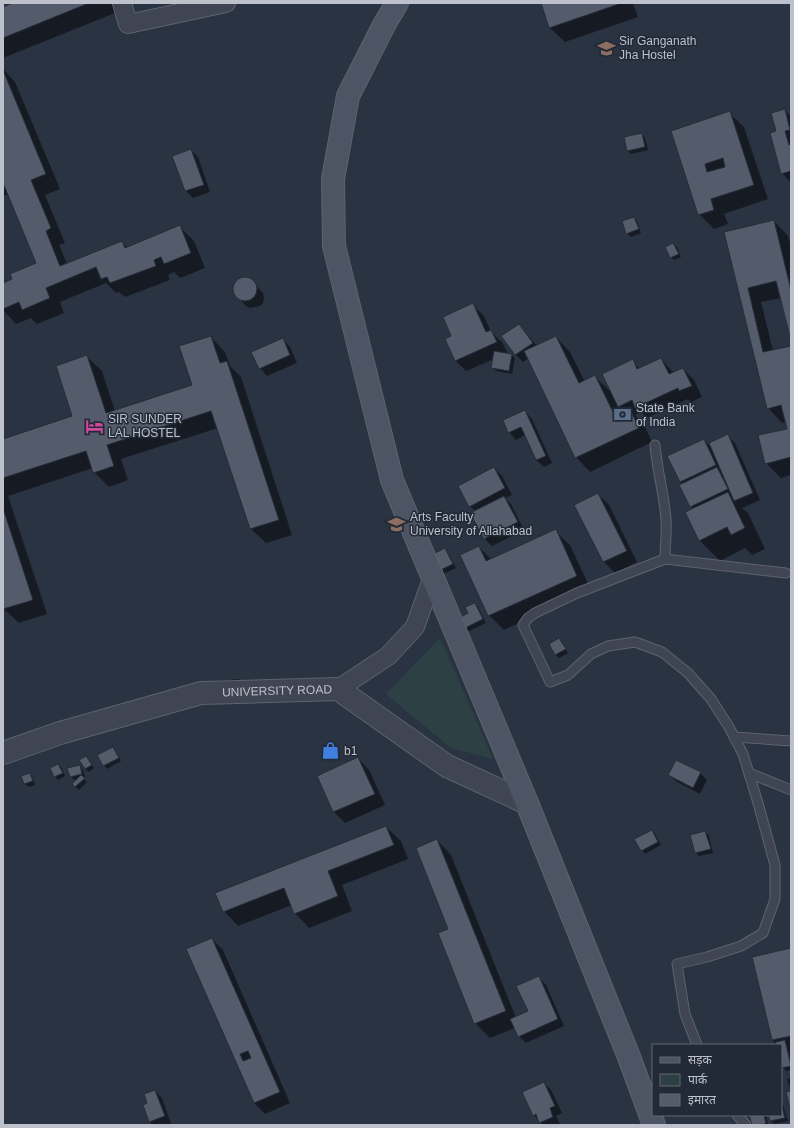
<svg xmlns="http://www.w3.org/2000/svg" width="794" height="1128" viewBox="0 0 794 1128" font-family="Helvetica,'Noto Sans Devanagari',sans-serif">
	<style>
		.green { fill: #2d4144 }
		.shadow { fill: #0007; fill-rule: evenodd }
		.building { fill: #545c6c; stroke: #252c39; fill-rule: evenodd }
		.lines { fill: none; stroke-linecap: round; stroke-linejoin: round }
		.service-casing { stroke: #5d636f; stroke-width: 11 }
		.minor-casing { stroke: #5d636f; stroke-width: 20 }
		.tertiary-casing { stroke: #5d636f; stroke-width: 24 }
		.secondary-casing { stroke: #5d636f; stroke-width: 24 }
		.service { stroke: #3f4552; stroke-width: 9 }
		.minor { stroke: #3f4552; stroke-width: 18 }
		.tertiary { stroke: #3f4552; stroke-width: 22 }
		.secondary { stroke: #4d5464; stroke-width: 22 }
		.labels { text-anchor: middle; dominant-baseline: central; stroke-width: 3; stroke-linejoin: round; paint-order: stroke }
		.poi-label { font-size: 12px; fill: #bcc1cb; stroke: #232a37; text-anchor: start }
		.street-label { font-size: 12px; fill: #bcc1cb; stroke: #232a37 }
	</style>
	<rect width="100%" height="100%" fill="#2a3342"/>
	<!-- green -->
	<path class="green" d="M440,638L493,759L451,748L386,694Z"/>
	<!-- shadow -->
	<g class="shadow">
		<path d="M15,3H117L120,11L3,58V8Z"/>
		<path d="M542,3H633L638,17L565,42L550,28Z"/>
		<path d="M3,69L15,82L60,189L45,195L65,243L59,245L67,264L122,242L128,248L179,226L194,241L205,268L180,278L174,272L168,275L170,280L125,297L119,292L116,293L106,283L60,302L64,313L37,324L31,318L16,324L3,310V284L13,280L38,264L8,194L3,196Z"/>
		<path d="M785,110L791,117V183L782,173L777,132Z"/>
		<path d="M729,113L744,127L768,199L724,214L728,224L714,229L699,214L672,132Z"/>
		<path d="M642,134L645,138L648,150L631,154L627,150Z"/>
		<path d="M191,150L198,157L210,192L193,198L186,191L173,156Z"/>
		<path d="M634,218L637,221L641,233L631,237L627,233Z"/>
		<path d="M774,221L788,236L791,247V337L781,298L761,302L773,351L791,347V475L781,478L766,463L788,429L786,422L782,423L768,408L725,233Z"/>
		<path d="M673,244L677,247L681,257L674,260L671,257Z"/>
		<path d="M243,279H248L252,281L263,293L264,298L263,303L260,306L250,308L246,306L235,294L234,289L236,284L239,281Z"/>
		<path d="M473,305L484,316L491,332L502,342L508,354L511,355L515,358L512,374L496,371L492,367L494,359L466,371L455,360L453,337Z"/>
		<path d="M519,325L537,346L556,337L570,352L585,382L595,377L613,394L632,361L640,369L661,359L674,373L683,369L694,380L702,397L691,402L688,399L647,418L641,412L635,415L643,423L652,442L590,472L576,457L529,358L523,362L516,355L503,337ZM616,403L623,411L620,412Z"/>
		<path d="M211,337L225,352L230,366L241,377L292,535L266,543L251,529L218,428L121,459L128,480L109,487L94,472L93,468L8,496L47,614L19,623L4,609L3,605V440L73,417L87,357L102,371L115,411L193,385Z"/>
		<path d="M283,340L290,347L297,363L267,376L260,368Z"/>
		<path d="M525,411L532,419L552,463L544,467L536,460L525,435L516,440L509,432Z"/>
		<path d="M727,436L735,443L760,500L742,508L748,513L765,549L752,555L745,548L720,561L699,540L693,509L680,486L683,484L680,482L668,457L704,440L712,448Z"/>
		<path d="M494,468L502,476L512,495L505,498L511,504L524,530L492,546L484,538L475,511L470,506Z"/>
		<path d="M598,494L609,505L637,562L615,573L604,562L576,505Z"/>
		<path d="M555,531L570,545L591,590L504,630L489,615L479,547L492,560Z"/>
		<path d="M445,550L448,553L456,568L439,576Z"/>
		<path d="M475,604L478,607L486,623L465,633L462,629Z"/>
		<path d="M559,640L568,653L559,658L555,654Z"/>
		<path d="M239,679L242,683H199Z"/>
		<path d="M113,748L116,752L121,761L107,769L104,765Z"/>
		<path d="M86,757L94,768L89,772L85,769Z"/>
		<path d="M358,758L369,770L385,805L345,823L334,812Z"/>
		<path d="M58,765L62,768L65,776L58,780L55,776Z"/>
		<path d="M80,766L83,770L85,777L83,778L87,782L79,790L73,784L78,779L74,780L71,777Z"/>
		<path d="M700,773L707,780L700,794L677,782L669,775Z"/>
		<path d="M29,774L33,778L35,785L29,787L25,784L22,777Z"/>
		<path d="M386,827L401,841L408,859L342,885L352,911L309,928L295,913L292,905L238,926L224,911Z"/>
		<path d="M652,831L655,834L661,845L645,854L642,850Z"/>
		<path d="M705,832L709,836L713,853L699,856L696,853L691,836Z"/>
		<path d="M437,840L451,855L516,1018L529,1012L538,977L546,985L564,1026L526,1043L519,1036L515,1028L490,1038L475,1023L449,929Z"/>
		<path d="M212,939L223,950L290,1103L265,1114L254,1103L188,949Z"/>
		<path d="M791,949V1052H790L791,1070L786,1071L783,1067L781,1060V1045H777L773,1040L753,958Z"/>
		<path d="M791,1078V1088L789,1086L787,1079Z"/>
		<path d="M544,1083L551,1090L562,1113L556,1116L560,1124L558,1125H543L534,1115Z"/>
		<path d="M155,1091L162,1098L171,1124L153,1125L149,1122V1104Z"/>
		<path d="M781,1102L783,1105L788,1121L774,1124L771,1121L769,1115H781Z"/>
		<path d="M750,1115H766L768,1125H753Z"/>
	</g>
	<!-- building -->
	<g class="building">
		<path d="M12,3H89L3,38V7Z"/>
		<path d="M541,3H622L549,28Z"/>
		<path d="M3,70L46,174L31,180L51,228L46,231L60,266L122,241L125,248L180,225L191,253L164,264L161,257L154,260L156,266L110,283L107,277L101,279L96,267L46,288L50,298L22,310L19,302L3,309V283L12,279L10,274L36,263L3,183Z"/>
		<path d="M785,109L790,130L785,131L789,145L791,144V171L781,174L770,133L776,131L771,113Z"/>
		<path d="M730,111L754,185L711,199L714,210L698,215L671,131ZM723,158L725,167L707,172L705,164Z"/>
		<path d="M642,133L645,147L627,151L624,137Z"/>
		<path d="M191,149L204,185L185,191L172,156Z"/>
		<path d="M634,217L639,229L626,234L622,221Z"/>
		<path d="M774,220L791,290V341L776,281L748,288L763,352L791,346V457L765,464L758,435L787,429L781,405L767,409L724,232Z"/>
		<path d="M673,243L679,254L670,258L665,247Z"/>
		<circle cx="245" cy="289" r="12"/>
		<path d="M473,303L486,332L491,330L497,342L455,361L445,339L451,336L443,317Z"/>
		<path d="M519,324L533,343L515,355L501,336Z"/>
		<path d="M211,336L220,363L227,361L279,520L250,529L211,411L107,445L114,466L93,473L86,451L3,478V439L72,416L56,366L87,355L106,413L192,385L179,346Z"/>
		<path d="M556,336L579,383L595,375L614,414L629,407L639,428L575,458L524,351Z"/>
		<path d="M283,338L290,355L259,369L251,352Z"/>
		<path d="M494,351L512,354L509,371L491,368Z"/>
		<path d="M661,358L669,374L683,368L692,386L679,391L678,388L635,408L632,400L618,407L602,374L633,359L637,369Z"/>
		<path d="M525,410L546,456L536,460L521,427L508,433L503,420Z"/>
		<path d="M728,434L753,493L734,501L709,443Z"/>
		<path d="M704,439L716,465L680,482L667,456Z"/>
		<path d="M494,467L505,488L469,507L458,486Z"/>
		<path d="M717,467L728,489L690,507L679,485Z"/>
		<path d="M728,492L745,528L731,535L727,527L699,541L685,512Z"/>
		<path d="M598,493L627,551L603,562L574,505Z"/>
		<path d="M504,496L518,522L484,539L470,513Z"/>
		<path d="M3,508L33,600L3,609Z"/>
		<path d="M556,529L577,576L488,616L460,555L479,546L486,561Z"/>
		<path d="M445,548L453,564L434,573L427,557Z"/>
		<path d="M475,603L483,619L461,630L456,620L468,613L465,607Z"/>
		<path d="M559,638L566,649L555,655L549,644Z"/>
		<path d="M113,747L119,758L103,766L97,755Z"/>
		<path d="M86,756L92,765L85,769L79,760Z"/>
		<path d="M358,757L375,794L333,812L317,776Z"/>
		<path d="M676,760L701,772L693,788L668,775Z"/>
		<path d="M58,764L63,773L54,777L50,768Z"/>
		<path d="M80,765L82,774L70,777L67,768Z"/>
		<path d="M30,773L33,781L24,784L21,776Z"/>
		<path d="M81,775L85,778L75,787L72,784Z"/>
		<path d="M386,826L394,845L328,871L338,896L294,914L284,888L223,912L215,893Z"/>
		<path d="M652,830L658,842L641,851L634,839Z"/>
		<path d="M705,831L711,849L695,853L690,835Z"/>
		<path d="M437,839L506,1011L474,1024L438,933L448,929L416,848Z"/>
		<path d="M212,938L280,1092L254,1103L186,949ZM248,1051L251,1058L243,1061L240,1054Z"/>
		<path d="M791,948V1036L772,1040L752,957Z"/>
		<path d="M539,976L558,1019L518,1037L510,1019L528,1011L516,986Z"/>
		<path d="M785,1040L791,1066L782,1068L781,1045H776V1042Z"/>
		<path d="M544,1082L555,1106L550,1108L553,1117L539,1123L536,1114L533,1116L522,1092Z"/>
		<path d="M155,1090L165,1116L149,1122L143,1105L147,1103L144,1094Z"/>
		<path d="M791,1091V1112L786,1092Z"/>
		<path d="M781,1103L785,1118L770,1121L768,1115H781Z"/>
		<path d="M749,1115H764L766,1124L752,1125Z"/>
	</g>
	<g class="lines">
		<defs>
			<g id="service">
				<path d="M655,445C657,470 664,494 666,519C667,532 665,546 665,559"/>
				<path d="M734,737L791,741"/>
				<path d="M749,773L791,790"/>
				<path d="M697,1045L685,1014L677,964L707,957L741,946L763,933L775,899V865L758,803L743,754L729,727L711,699L688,673L662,652L635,642L608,646L591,654L568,675L550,682L523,625L528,618L535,613L577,593L665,559L786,573"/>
				<path d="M737,1115L746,1125"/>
			</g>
			<g id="minor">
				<path d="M122,3L128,24L226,3"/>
				<path d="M338,689L388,656L415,627L432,579"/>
			</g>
			<g id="tertiary">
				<path id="s1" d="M3,753L60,733L201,693L338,689L447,766L527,803"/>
			</g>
			<path id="secondary" d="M397,3L384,25L348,96L333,179L334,246L392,480L527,803L629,1057L654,1125"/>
		</defs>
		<!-- service casing -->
		<use href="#service" class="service-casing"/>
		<!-- minor casing -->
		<use href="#minor" class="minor-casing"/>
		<!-- tertiary casing -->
		<use href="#tertiary" class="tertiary-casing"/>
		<!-- secondary casing -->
		<use href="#secondary" class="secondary-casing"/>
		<!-- service -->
		<use href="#service" class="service"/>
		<!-- minor -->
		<use href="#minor" class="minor"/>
		<!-- tertiary -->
		<use href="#tertiary" class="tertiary"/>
		<!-- secondary -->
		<use href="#secondary" class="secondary"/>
	</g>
	<!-- icons -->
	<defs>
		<symbol id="university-bare" viewBox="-9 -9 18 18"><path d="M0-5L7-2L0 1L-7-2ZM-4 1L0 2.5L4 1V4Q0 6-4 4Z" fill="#8d6e63" stroke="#232a37" stroke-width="2.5" paint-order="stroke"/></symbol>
		<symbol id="bank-bare" viewBox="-9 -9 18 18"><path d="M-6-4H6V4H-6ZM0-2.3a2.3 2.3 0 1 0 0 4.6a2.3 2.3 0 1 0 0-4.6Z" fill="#5c6f8a" stroke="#232a37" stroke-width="2.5" paint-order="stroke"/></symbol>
		<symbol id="hotel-bare" viewBox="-9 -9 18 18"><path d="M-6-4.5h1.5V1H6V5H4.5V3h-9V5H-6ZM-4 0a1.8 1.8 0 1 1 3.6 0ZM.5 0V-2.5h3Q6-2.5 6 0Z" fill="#d1479c" stroke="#232a37" stroke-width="2.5" paint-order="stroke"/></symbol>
		<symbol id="shop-bare" viewBox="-9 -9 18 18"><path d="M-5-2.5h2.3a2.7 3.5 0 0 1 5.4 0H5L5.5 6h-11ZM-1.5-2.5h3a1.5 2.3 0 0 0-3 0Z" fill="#3f7fe0" stroke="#232a37" stroke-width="2.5" paint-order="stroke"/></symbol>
	</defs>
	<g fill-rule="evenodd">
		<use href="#university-bare" x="594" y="36" width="25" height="25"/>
		<use href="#bank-bare" x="610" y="402" width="25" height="25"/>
		<use href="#hotel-bare" x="82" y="414" width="25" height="25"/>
		<use href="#university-bare" x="384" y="512" width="25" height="25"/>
		<use href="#shop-bare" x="318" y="738" width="25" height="25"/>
	</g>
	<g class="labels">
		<!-- poi labels -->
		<g class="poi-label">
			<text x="619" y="41">Sir Ganganath<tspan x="619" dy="14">Jha Hostel</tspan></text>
			<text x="636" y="408">State Bank<tspan x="636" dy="14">of India</tspan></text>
			<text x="108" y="419">SIR SUNDER<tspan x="108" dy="14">LAL HOSTEL</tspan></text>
			<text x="410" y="517">Arts Faculty<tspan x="410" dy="14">University of Allahabad</tspan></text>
			<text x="344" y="751">b1</text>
		</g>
		<!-- street labels -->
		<g class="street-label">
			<text stroke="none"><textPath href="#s1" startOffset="283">UNIVERSITY ROAD</textPath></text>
		</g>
	</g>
	<!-- border -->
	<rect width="794" height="1128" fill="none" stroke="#bcc1cb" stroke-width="8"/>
	<!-- legend -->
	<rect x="652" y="1044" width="130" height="72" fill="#232a37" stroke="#606672"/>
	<rect x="660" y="1057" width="20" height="6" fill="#4d5464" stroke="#606672"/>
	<text x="688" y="1064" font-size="12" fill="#bcc1cb">सड़क</text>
	<rect x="660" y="1074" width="20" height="12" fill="#2d4144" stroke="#606672"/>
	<text x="688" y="1084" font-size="12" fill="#bcc1cb">पार्क</text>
	<rect x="660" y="1094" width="20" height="12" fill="#545c6c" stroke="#606672"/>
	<text x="688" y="1104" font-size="12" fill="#bcc1cb">इमारत</text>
</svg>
